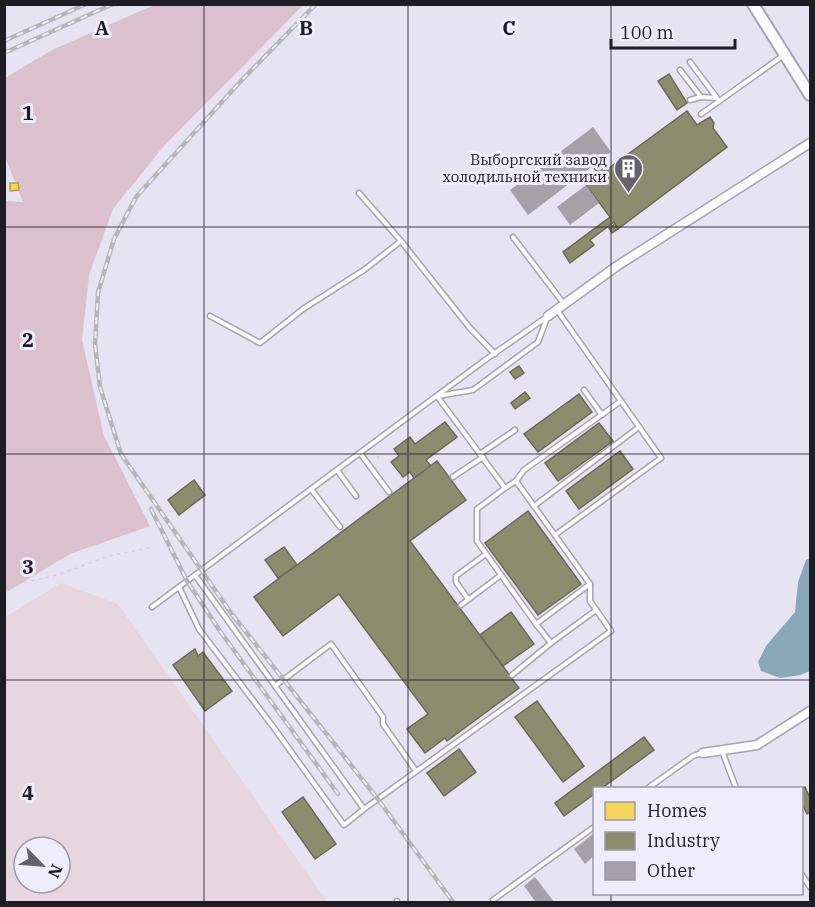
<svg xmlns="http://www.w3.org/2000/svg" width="815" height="907" viewBox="0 0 815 907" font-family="'IBM Plex Serif',serif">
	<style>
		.green { fill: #e7d5df; fill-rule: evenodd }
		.forest { fill: #dac1cd }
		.water { fill: #8ba8b9 }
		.homes { fill: #f6d55c; stroke: #b59e4c; stroke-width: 1.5 }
		.industry { fill: #8c8c6e; stroke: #6b6a58; stroke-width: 1.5 }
		.building { fill: #a5a0aa }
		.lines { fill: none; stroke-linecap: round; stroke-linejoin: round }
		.service-casing { stroke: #a7a4af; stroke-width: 7 }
		.minor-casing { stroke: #a7a4af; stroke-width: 11 }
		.tertiary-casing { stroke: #a7a4af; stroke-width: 14 }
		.path { stroke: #d6d5d9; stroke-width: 1.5; stroke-dasharray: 3 4.5; stroke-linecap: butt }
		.service { stroke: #fbfbfd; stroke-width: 4 }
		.minor { stroke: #fbfbfd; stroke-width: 8 }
		.tertiary { stroke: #fbfbfd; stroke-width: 10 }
		.rail-casing { stroke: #b6b6b9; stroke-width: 4.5 }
		.rail { stroke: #efecfc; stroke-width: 2; stroke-dasharray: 7; stroke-linecap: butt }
		.grid { fill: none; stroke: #1e1c25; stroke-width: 1.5; stroke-opacity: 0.55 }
		.labels { text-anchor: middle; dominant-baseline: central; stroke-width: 6; stroke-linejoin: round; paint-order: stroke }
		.poi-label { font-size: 15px; fill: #1e1c25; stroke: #efecfc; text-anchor: end }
		.grid-label { font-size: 20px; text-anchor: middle; font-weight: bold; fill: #1e1c25; stroke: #efecfc; stroke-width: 6; stroke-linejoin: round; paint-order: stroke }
	</style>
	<rect width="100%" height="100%" fill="#e6e3f2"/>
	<!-- green -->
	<path class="green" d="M61,583L118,604L327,902H5V617ZM24,847H60V883H24Z"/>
	<!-- forest -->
	<path class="forest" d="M154,5H303L163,147L113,209L89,275L82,340L104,436L150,526L70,554L5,593L4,201L23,202L5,157V78L52,50Z"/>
	<!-- water -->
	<path class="water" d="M810,558V671L800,675L780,678L761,671L758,662L766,646L795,612L798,582L806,560Z"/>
	<!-- homes -->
	<path class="homes" d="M10,183H18L19,190L10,191Z"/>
	<!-- industry -->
	<g class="industry">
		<path d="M669,74L687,103L677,110L658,81Z"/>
		<path d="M687,111L697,125L710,117L714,123L713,128L727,147L618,229L614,222L590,240L594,245L570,263L563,252L610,217L586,185Z"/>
		<path d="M601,160L607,169L599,175L593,166Z"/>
		<path d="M615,224L618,229L612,233L609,228Z"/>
		<path d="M519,366L524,373L515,379L510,372Z"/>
		<path d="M525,392L530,398L515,409L511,403Z"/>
		<path d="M579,394L592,412L538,452L524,434Z"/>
		<path d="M445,422L457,437L426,460L431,466L414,478L410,472L403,477L391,462L399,456L394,449L410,437L415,444Z"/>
		<path d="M599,423L613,441L558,481L545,463Z"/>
		<path d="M620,451L633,469L579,509L566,491Z"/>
		<path d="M437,461L466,500L410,541L519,688L447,741L445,738L425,753L407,729L428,714L339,594L283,636L254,597Z"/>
		<path d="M194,480L205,495L179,515L168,500Z"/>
		<path d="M528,511L581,584L538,615L485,543Z"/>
		<path d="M284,547L297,565L278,578L265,560Z"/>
		<path d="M511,612L534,644L503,666L480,635Z"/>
		<path d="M195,649L198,656L203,652L232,691L205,711L173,665Z"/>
		<path d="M537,701L584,766L563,782L515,717Z"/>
		<path d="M644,737L654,750L602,788H594V794L564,816L555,803Z"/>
		<path d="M459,749L476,772L444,796L427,773Z"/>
		<path d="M805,787L810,798V812L807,814L802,804L801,788Z"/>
		<path d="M303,797L336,844L315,859L282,812Z"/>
	</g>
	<!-- building -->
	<g class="building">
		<path d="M593,127L611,152L528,215L510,190Z"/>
		<path d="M586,185L599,203L570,225L557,207Z"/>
		<path d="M594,833V856L585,864L574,849Z"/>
		<path d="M535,877L554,902H533L535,901L524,886Z"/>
	</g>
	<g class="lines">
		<defs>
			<g id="service">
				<path d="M690,62L717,98"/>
				<path d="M680,70L701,97"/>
				<path d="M690,100L701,97L716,98"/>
				<path d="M701,114L784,55"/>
				<path d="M359,193L401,241L469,327L495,354"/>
				<path d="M513,237L564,304"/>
				<path d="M210,316L260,343L303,309L364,270L401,241"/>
				<path d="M584,390L602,415"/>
				<path d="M437,396L505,488L477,509V541L536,624L590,584L516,481L505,488"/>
				<path d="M438,396L473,390L538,342L547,318"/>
				<path d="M360,453L389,492"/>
				<path d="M480,454L515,430"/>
				<path d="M337,470L356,496"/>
				<path d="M453,477L483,457"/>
				<path d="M516,481L524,470L621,401"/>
				<path d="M311,489L340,527"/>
				<path d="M534,506L639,427"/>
				<path d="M555,535L661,458L557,310"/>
				<path d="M195,575L364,809"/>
				<path d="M179,587L199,629L274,728L344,825L364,809L611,631L590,601V584"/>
				<path d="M468,599L456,582V576L486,554"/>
				<path d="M461,605L501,575"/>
				<path d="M152,607L485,360L548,316"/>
				<path d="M536,624L551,643L596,610"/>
				<path d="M512,675L551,643"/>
				<path d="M275,686L331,644L383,717V724L416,771"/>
				<path d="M722,751L736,788"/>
				<path d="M648,788L693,756L702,753"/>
				<path d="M802,875L810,887"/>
				<path d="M493,900L594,827"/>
				<path d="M397,901V902"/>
			</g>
			<g id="minor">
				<path d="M548,316L617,266L810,143"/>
				<path d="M703,753L757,745L810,711"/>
			</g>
			<path id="tertiary" d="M753,4L810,95"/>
		</defs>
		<!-- service casing -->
		<use href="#service" class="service-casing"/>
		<!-- minor casing -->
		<use href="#minor" class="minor-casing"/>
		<!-- tertiary casing -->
		<use href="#tertiary" class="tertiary-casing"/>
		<!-- path -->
		<g class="path">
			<path d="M373,450L379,458"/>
			<path d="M345,473L350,470"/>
			<path d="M320,492L326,488"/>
			<path d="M4,593L23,583L57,575L109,556L153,547"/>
		</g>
		<!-- service -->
		<use href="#service" class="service"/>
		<!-- minor -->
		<use href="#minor" class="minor"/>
		<!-- tertiary -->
		<use href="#tertiary" class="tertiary"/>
		<defs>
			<g id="rail">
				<path d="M316,4L240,82L136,197L114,239L98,293L95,344L100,387L121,454L231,613L377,798L453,902"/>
				<path d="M4,41L86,4"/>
				<path d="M4,53L113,4"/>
				<path d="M151,509L187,581L220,631L338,794"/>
			</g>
		</defs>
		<!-- rail casing -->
		<use href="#rail" class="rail-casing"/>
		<!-- rail -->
		<use href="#rail" class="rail"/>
	</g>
	<!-- grid -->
	<path class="grid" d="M204,4V902M408,4V902M611,4V788M4,227H810M4,454H810M4,680H810M611,894V902"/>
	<!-- icons -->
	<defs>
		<symbol id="building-pin" viewBox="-11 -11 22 30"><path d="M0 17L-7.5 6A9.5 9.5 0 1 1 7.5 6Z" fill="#64626d" stroke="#efecfc"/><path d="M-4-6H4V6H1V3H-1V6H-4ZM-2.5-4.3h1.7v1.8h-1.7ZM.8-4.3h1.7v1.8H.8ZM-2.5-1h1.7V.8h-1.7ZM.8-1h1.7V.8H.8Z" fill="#fff"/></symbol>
	</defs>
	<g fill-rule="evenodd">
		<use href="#building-pin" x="612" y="152" width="33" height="45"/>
	</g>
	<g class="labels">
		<!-- poi labels -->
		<g class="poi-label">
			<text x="607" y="159">Выборгский завод<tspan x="607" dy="17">холодильной техники</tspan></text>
		</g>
	</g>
	<g class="grid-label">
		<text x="102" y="35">A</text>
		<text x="306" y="35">B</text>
		<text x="509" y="35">C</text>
		<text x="28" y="120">1</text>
		<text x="28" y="347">2</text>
		<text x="28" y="574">3</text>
		<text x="28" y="800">4</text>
	</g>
	<!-- border -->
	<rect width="815" height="907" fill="none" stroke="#1e1c25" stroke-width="12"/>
	<!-- legend -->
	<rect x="593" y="787" width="210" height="108" fill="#efecfc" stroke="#9b99a6" stroke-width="1.5"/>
	<rect x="605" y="802" width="30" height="18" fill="#f6d55c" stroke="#9b99a6" stroke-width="1.5"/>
	<text x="647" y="817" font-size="18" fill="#1e1c25">Homes</text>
	<rect x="605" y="832" width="30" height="18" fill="#8c8c6e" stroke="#9b99a6" stroke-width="1.5"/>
	<text x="647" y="847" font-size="18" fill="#1e1c25">Industry</text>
	<rect x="605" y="862" width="30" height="18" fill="#a5a0aa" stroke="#9b99a6" stroke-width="1.5"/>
	<text x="647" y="877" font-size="18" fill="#1e1c25">Other</text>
	<!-- north arrow -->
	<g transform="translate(42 865) rotate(115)"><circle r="28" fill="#efecfc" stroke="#9b99a6" stroke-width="1.5"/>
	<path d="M0-4.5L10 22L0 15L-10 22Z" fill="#64626d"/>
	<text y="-9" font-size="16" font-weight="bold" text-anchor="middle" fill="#1e1c25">N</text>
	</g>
	<!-- scale -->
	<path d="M611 39v9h124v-9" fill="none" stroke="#1e1c25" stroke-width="3"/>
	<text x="620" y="39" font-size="18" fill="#1e1c25" stroke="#efecfc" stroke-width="4.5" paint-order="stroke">100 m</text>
</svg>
